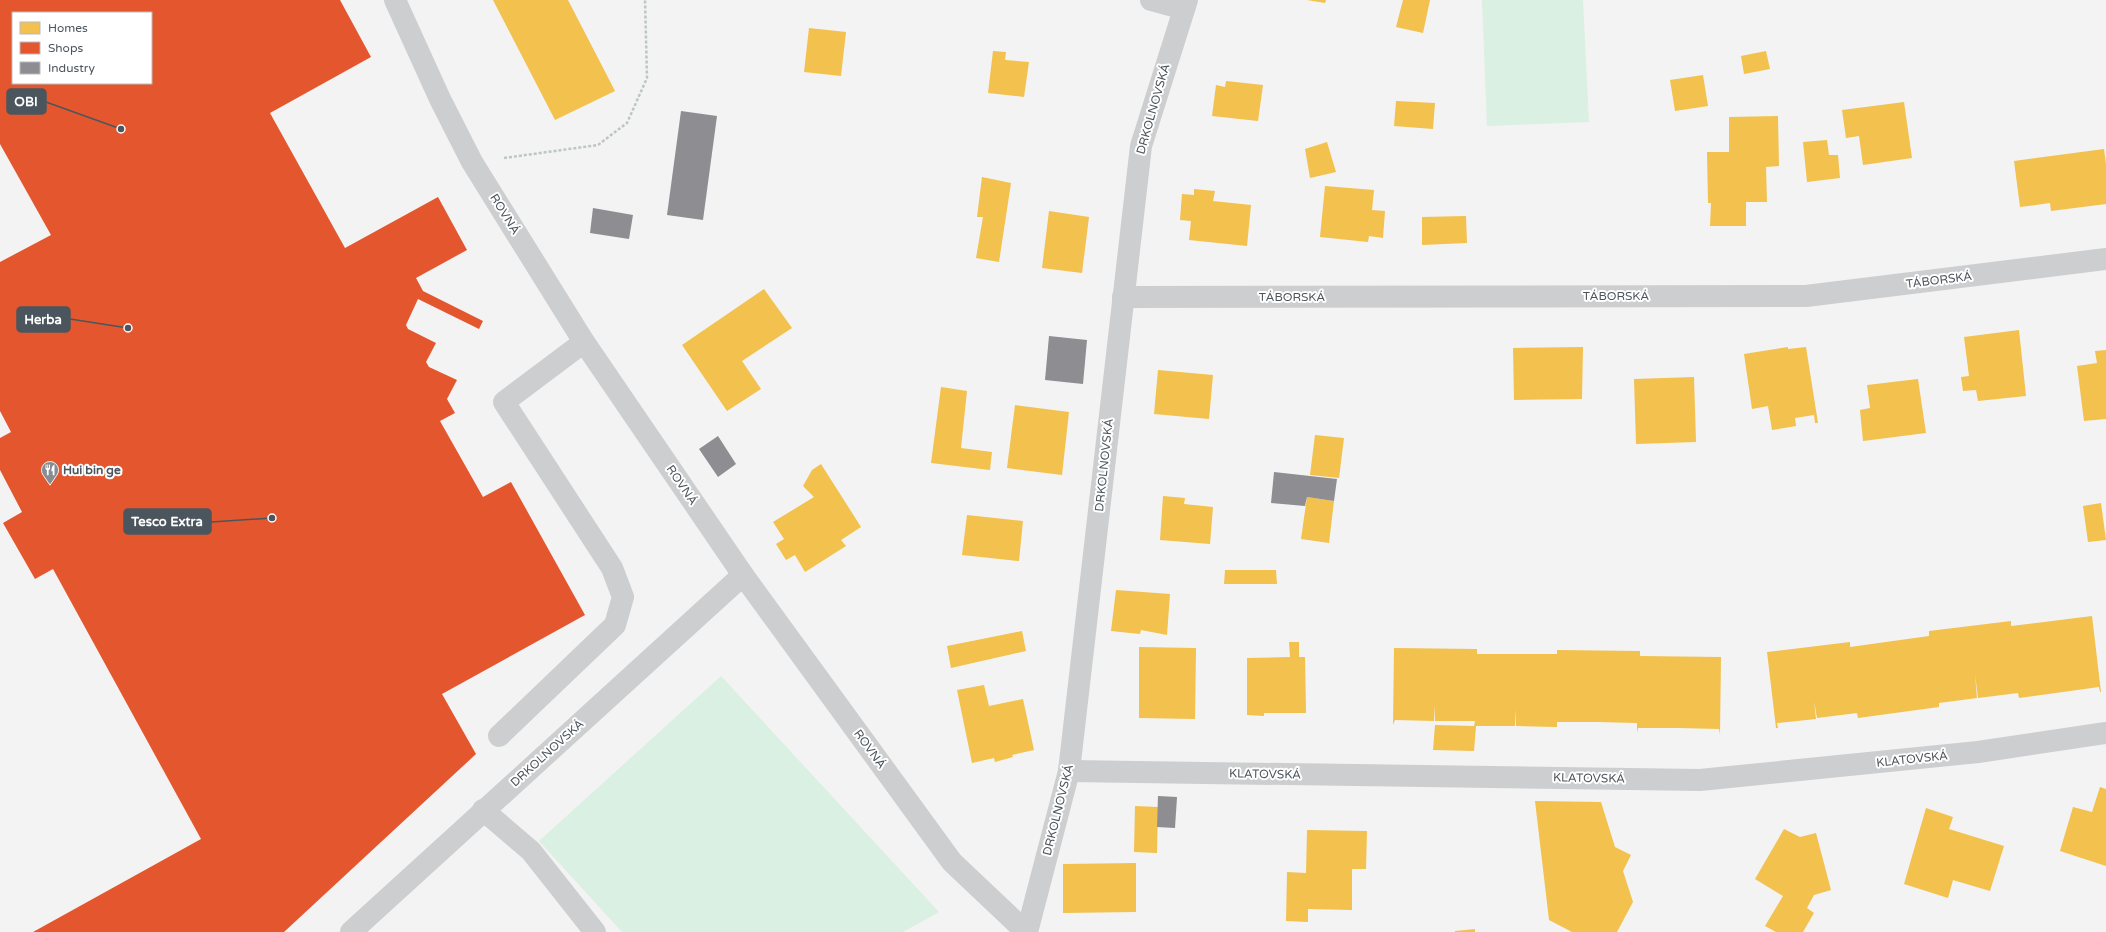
<svg xmlns="http://www.w3.org/2000/svg" width="2106" height="932" viewBox="0 0 2106 932" font-family="'Varela Round',sans-serif">
	<style>
		.green { fill: #daf0e2 }
		.homes { fill: #f2c14e }
		.shops { fill: #e4572e; fill-rule: evenodd }
		.industry { fill: #8d8d92 }
		.lines { fill: none; stroke-linecap: round; stroke-linejoin: round }
		.path { stroke: #bcc6c3; stroke-width: 2.5; stroke-dasharray: 3 2; stroke-linecap: butt }
		.service { stroke: #cdced0; stroke-width: 22 }
		.minor { stroke: #cdced0; stroke-width: 22 }
		.labels { text-anchor: middle; dominant-baseline: central; stroke-width: 4; stroke-linejoin: round; paint-order: stroke }
		.street-label { font-size: 12px; fill: #4b555e; stroke: #fff }
		.poi-label { font-size: 12px; font-weight: bold; fill: #4b555e; stroke: #fff; text-anchor: start }
		.leader { fill: none; stroke: #4b555e; stroke-width: 1.5 }
		.callout-dot { fill: #4b555e; stroke: #fff; stroke-width: 1.5 }
		.callout { fill: #4b555e; stroke: #4b555e; stroke-width: 1.5 }
		.callout-label { font-size: 13px; text-anchor: middle; font-weight: bold; fill: #fff }
	</style>
	<rect width="100%" height="100%" fill="#f3f3f3"/>
	<!-- green -->
	<g class="green">
		<path d="M1482,0H1583L1589,122L1487,126Z"/>
		<path d="M721,676L939,912L903,932H622L539,841Z"/>
	</g>
	<!-- homes -->
	<g class="homes">
		<path d="M493,0H568L615,91L555,120Z"/>
		<path d="M1307,0H1326L1325,3Z"/>
		<path d="M1403,0H1430L1423,33L1396,27Z"/>
		<path d="M809,28L846,32L841,76L804,72Z"/>
		<path d="M993,51L1006,52L1005,60L1029,62L1024,97L988,93Z"/>
		<path d="M1766,51L1770,69L1744,74L1741,56Z"/>
		<path d="M1703,75L1708,106L1675,111L1670,80Z"/>
		<path d="M1226,81L1263,85L1258,121L1212,116L1216,85L1225,87Z"/>
		<path d="M1396,101L1435,103L1433,129L1394,126Z"/>
		<path d="M1904,102L1912,158L1863,165L1859,136L1846,138L1842,110Z"/>
		<path d="M1778,116L1779,166L1766,167L1767,202H1746V226H1710L1711,203H1708L1707,152H1729V117Z"/>
		<path d="M1827,140L1829,155H1838L1840,178L1807,182L1803,142Z"/>
		<path d="M1327,142L1336,172L1310,178L1305,149Z"/>
		<path d="M2104,149L2106,164V204L2051,211L2050,203L2020,207L2014,161Z"/>
		<path d="M982,177L1011,183L999,262L976,258L983,217H977Z"/>
		<path d="M1325,186L1374,190L1372,210L1385,211L1383,238L1369,236L1368,242L1320,237Z"/>
		<path d="M1194,189L1215,191L1213,201L1251,205L1247,246L1189,240L1191,221L1180,220L1182,194L1194,195Z"/>
		<path d="M1049,211L1089,217L1082,273L1042,268Z"/>
		<path d="M1466,216L1467,243L1422,245V217Z"/>
		<path d="M764,289L792,328L742,361L761,389L727,411L682,345Z"/>
		<path d="M2019,330L2026,396L1978,401L1976,390L1963,391L1961,377L1969,376L1964,337Z"/>
		<path d="M1583,347L1582,399L1514,400L1513,348Z"/>
		<path d="M1788,347V349L1806,347L1818,423H1815L1814,415L1795,418L1796,426L1772,430L1768,406L1752,409L1744,354Z"/>
		<path d="M2106,350V419L2084,421L2077,366L2097,363L2095,351Z"/>
		<path d="M1158,370L1213,375L1209,419L1154,414Z"/>
		<path d="M1694,377L1696,442L1636,444L1634,379Z"/>
		<path d="M1918,379L1926,433L1863,441L1860,410L1870,408L1867,385Z"/>
		<path d="M941,387L967,391L961,448L992,452L990,470L931,463Z"/>
		<path d="M1015,405L1069,412L1062,475L1007,468Z"/>
		<path d="M1315,435L1344,438L1339,478L1310,475Z"/>
		<path d="M821,464L861,527L841,540L846,546L805,572L795,555L786,560L776,544L784,539L773,522L814,497L803,486L812,470Z"/>
		<path d="M1163,496L1185,498L1184,504L1213,507L1210,544L1160,540Z"/>
		<path d="M1307,497L1334,501L1329,543L1301,539Z"/>
		<path d="M2101,503L2106,540L2088,542L2083,506Z"/>
		<path d="M967,515L1023,521L1019,561L962,555Z"/>
		<path d="M1225,570H1276L1277,584H1224Z"/>
		<path d="M1116,590L1170,594L1167,635L1141,630L1140,634L1111,631Z"/>
		<path d="M2092,616L2101,692H2100L2099,687L2019,698L2018,693L1978,698L1975,674L1977,698L1939,703V707L1858,718L1857,713L1817,718L1814,701L1816,719L1777,723L1778,728H1776L1767,652L1850,642V647L1929,636V631L2011,621V626Z"/>
		<path d="M1022,631L1026,651L951,668L947,646Z"/>
		<path d="M1289,642H1299V657H1305L1306,713H1264V716L1247,715V658L1290,657Z"/>
		<path d="M1139,647L1196,648L1195,719L1139,718Z"/>
		<path d="M1394,648L1477,649V654H1557V650L1640,651V656L1721,657L1720,734L1719,729L1679,728H1638L1637,733V723L1597,722V704V722H1557V727L1516,726V709L1515,726H1476L1474,751L1433,750L1435,725L1474,726L1475,721H1435V705L1434,721L1395,720L1393,725Z"/>
		<path d="M984,685L989,706L1023,699L1034,750L1012,755L1013,757L995,762L994,758L972,763L957,690Z"/>
		<path d="M2100,787L2106,789V866L2060,851L2073,807L2092,812Z"/>
		<path d="M1535,801L1601,802L1615,847L1631,855L1623,871L1633,902L1617,932H1572L1549,920Z"/>
		<path d="M1135,806L1158,807L1157,853L1134,852Z"/>
		<path d="M1926,808L1953,817L1949,829L2004,846L1990,891L1953,880L1948,898L1904,884Z"/>
		<path d="M1784,829L1800,837L1816,833L1831,890L1814,895L1807,908L1814,913L1803,932H1776L1765,926L1783,896L1755,879Z"/>
		<path d="M1307,830L1367,831L1366,869H1352V910L1308,909V922L1286,921L1287,872L1306,873Z"/>
		<path d="M1136,863V912L1063,913V864Z"/>
		<path d="M1475,929V932H1455V931Z"/>
	</g>
	<!-- shops -->
	<path class="shops" d="M0,0H340L371,57L270,113L345,248L438,197L467,250L416,278L423,291L483,321L479,329L418,299L406,325L408,329L436,343L426,362L429,367L457,380L447,399L455,413L440,421L483,497L511,482L585,615L442,694L476,754L284,932H33L201,839L53,569L35,579L3,523L22,512L0,470V438L11,432L0,411V262L51,235L0,144ZM13,13H151V83H13Z"/>
	<!-- industry -->
	<g class="industry">
		<path d="M681,111L717,116L703,220L667,215Z"/>
		<path d="M593,208L633,215L629,239L590,233Z"/>
		<path d="M1049,336L1087,340L1083,384L1045,380Z"/>
		<path d="M718,436L736,464L718,477L699,449Z"/>
		<path d="M1274,472L1337,479L1334,501L1307,497L1305,506L1271,503Z"/>
		<path d="M1158,796L1177,797L1175,828L1157,827Z"/>
	</g>
	<g class="lines">
		<!-- path -->
		<path class="path" d="M504,158L598,145L627,123L647,78L645,0"/>
		<!-- service -->
		<g class="service">
			<path d="M1151,0L1184,9"/>
			<path d="M499,736L615,625L623,597L612,568L504,402L584,342"/>
			<path d="M483,810L531,851L595,932"/>
		</g>
		<!-- minor -->
		<g class="minor">
			<path d="M395,0L440,99L472,162L584,342L743,575L952,862L1026,932"/>
			<path d="M1123,297L1806,296L2106,259"/>
			<path d="M1069,771L1700,780L1978,752L2106,733"/>
			<path d="M351,932L743,575"/>
			<path d="M1027,932L1069,771L1141,146L1187,0"/>
		</g>
	</g>
	<!-- icons -->
	<defs>
		<symbol id="restaurant-pin" viewBox="-11 -11 22 30"><path d="M0 17L-7.5 6A9.5 9.5 0 1 1 7.5 6Z" fill="#868c92" stroke="#fff"/><path d="M-5-6h1v4h1v-4h1v4h1v-4h1v5L-1.5 .5V6h-2V.5L-5-1ZM5-6V6H3V1.5H1.5Q1.5-4 5-6Z" fill="#fff"/></symbol>
	</defs>
	<g fill-rule="evenodd">
		<use href="#restaurant-pin" x="40" y="460" width="20" height="27"/>
	</g>
	<g class="labels">
		<!-- street labels -->
		<g class="street-label">
			<text transform="translate(1153 109) rotate(-74)">DRKOLNOVSKÁ</text>
			<text transform="translate(505 214) rotate(58)">ROVNÁ</text>
			<text transform="translate(1939 280) rotate(-7)">TÁBORSKÁ</text>
			<text x="1616" y="296">TÁBORSKÁ</text>
			<text x="1292" y="297">TÁBORSKÁ</text>
			<text transform="translate(1104 465) rotate(-84)">DRKOLNOVSKÁ</text>
			<text transform="translate(682 485) rotate(56)">ROVNÁ</text>
			<text transform="translate(870 749) rotate(54)">ROVNÁ</text>
			<text transform="translate(547 753) rotate(-42)">DRKOLNOVSKÁ</text>
			<text transform="translate(1912 759) rotate(-6)">KLATOVSKÁ</text>
			<text transform="translate(1265 774) rotate(1)">KLATOVSKÁ</text>
			<text transform="translate(1589 778) rotate(1)">KLATOVSKÁ</text>
			<text transform="translate(1058 810) rotate(-76)">DRKOLNOVSKÁ</text>
		</g>
		<!-- poi labels -->
		<g class="poi-label">
			<text x="63" y="470">Hui bin ge</text>
		</g>
	</g>
	<!-- callouts -->
	<path class="leader" d="M121 129L46 102M128 328L70 319M272 518L211 522"/>
	<g class="callout-dot">
		<circle cx="121" cy="129" r="4"/>
		<circle cx="128" cy="328" r="4"/>
		<circle cx="272" cy="518" r="4"/>
	</g>
	<g class="callout">
		<rect x="7" y="89" width="39" height="25" rx="4"/>
		<rect x="17" y="307" width="53" height="25" rx="4"/>
		<rect x="124" y="509" width="87" height="25" rx="4"/>
	</g>
	<g class="callout-label">
		<text x="26" y="106">OBI</text>
		<text x="43" y="324">Herba</text>
		<text x="167" y="526">Tesco Extra</text>
	</g>
	<!-- legend -->
	<rect x="12" y="12" width="140" height="72" fill="#ffffff" stroke="#b7bbbf"/>
	<rect x="20" y="22" width="20" height="12" fill="#f2c14e" stroke="#b7bbbf"/>
	<text x="48" y="32" font-size="12" fill="#4b555e">Homes</text>
	<rect x="20" y="42" width="20" height="12" fill="#e4572e" stroke="#b7bbbf"/>
	<text x="48" y="52" font-size="12" fill="#4b555e">Shops</text>
	<rect x="20" y="62" width="20" height="12" fill="#8d8d92" stroke="#b7bbbf"/>
	<text x="48" y="72" font-size="12" fill="#4b555e">Industry</text>
</svg>
